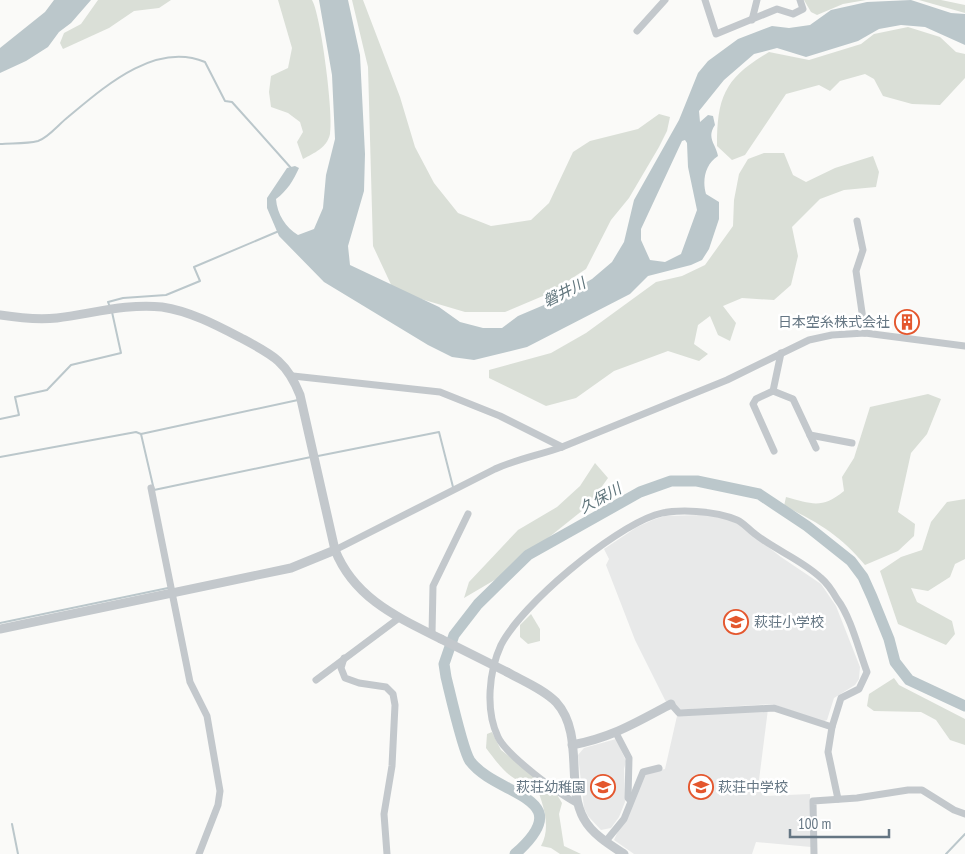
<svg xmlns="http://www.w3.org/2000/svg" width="965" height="854" viewBox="0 0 965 854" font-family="'PT Sans Narrow','Noto Sans JP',sans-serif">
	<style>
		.built { fill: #e8e9e9 }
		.green { fill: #dadfd7 }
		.water { fill: #bbc7cb; fill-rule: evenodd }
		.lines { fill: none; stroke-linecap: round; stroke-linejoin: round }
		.stream { stroke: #bbc7cb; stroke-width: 2 }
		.river { stroke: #bbc7cb; stroke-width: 11 }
		.minor { stroke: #c3c8cc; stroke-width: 7 }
		.tertiary { stroke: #c3c8cc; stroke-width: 9 }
		.tertiary-bridge { stroke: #c3c8cc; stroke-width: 9 }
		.labels { text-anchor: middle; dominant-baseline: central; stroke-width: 5; stroke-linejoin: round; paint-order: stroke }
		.poi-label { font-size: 14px; fill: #657683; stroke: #fff; text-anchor: end }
		.water-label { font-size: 15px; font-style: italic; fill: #60757c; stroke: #fff }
	</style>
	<rect width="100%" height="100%" fill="#fafaf8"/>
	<!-- built -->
	<g class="built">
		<path d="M700,515L720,516L740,525L781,557L821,584L836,606L860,667L859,679L855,685L834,698L827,720L822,722L773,704L672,710L665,700L635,640L606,565L609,559L604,549L637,527L655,519L665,516Z"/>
		<path d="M768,709L759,780L765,796L810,794L811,847L756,842L752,854H634L614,840L644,774L665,769L677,716Z"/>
		<path d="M616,739L626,761L624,769L625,802L619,817L611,828L601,830L588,816L584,808L578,755L584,748Z"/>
	</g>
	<!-- green -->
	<g class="green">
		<path d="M98,0H171L159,8L134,11L109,28L63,49L60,43L64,33L81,24Z"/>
		<path d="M278,0H312C321,15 334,116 330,134C327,148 314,153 303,159L297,142L303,132L300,122L288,113L271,107L269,92L271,76L288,68L292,48Z"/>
		<path d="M352,0H363L400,97L415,147L434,183L458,213L491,226L531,220L549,203L573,152L590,141L638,129L659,114L670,117L667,131L659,147L629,198L611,220L586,269L550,293L505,312H465L394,291L373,246L368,67Z"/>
		<path d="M804,0H866L843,4L817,15L811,12Z"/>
		<path d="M919,0H941L965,5V13Z"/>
		<path d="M908,27L940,37L956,52L965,54V78L940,105L912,104L883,96L874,79L865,74L840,81L830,91L819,85L786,94L745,155L732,160L717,146C717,96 725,78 769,52L809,60L861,44L874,34Z"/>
		<path d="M764,153H784L793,175L806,182L835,168L873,156L879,172L876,187L844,190L820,199L792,227L798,256L791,285L774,300L742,298L723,306L736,323L730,341L718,335L710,316L698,325L694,344L708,354L699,361L668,351L614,371L576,398L546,406L489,378V370L551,353L586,333L656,282L682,276L705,265L733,226L734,200L739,174L748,159Z"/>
		<path d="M928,394L941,399L927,434L911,453L898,512L915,524L914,536L898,551L865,565C841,536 818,522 784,506L786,497C812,504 822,509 844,491L842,477L854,458L870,407Z"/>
		<path d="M595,463L608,478L588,506L498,578L464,598L469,582L518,530L557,507L580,486Z"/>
		<path d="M965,499V559L955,564L950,577L928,591L911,588L917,602L952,621L955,634L946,645L898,624L880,571L901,557L922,550L931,522L947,502Z"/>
		<path d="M531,614L540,629V641L528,644L520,637V625Z"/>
		<path d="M894,678L899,685L965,719V745L950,740L936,720L921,712L874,711L867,706L869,694Z"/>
		<path d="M492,732L501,750L556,793L562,803L559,814L564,846L581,854H560L551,848L541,846C551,828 544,807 537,788C510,781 502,769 486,748L487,734Z"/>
	</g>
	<!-- water -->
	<g class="water">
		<path d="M54,0H91L71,23L59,32L48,47L26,61L0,73V48L45,12Z"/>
		<path d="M319,0H348L360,55L365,154L364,191L348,246L350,265L439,307L460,322L483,328H502L518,316L551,302L592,279L612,262L624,242L634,200L679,120L698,73L708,61L738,39L772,26L789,28L810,25L831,10L867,2L911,0L951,13L965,14V45L925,27L901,25L879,29L858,41L806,57L777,48L754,54L724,80L699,111L700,122L708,115L713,116L715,125C706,138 716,144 718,156C705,164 702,181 706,194L719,202V219L709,249L702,260L691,265L648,276L630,294L527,347L474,360L452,357L428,345L324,282L279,236L267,208V198L287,168L295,166L299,168C293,181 287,191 276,199C277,214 286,228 298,235L314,229L323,208L326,175L335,139L332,75ZM685,140L687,143L688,167L697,210L681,254L665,262L650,260L641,240V229L682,141Z"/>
	</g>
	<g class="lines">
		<!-- stream -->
		<g class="stream">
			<path d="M0,144C12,143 26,144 38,141C48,138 59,124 68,117C104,87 155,41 205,62L225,101L232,102L291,168"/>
			<path d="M110,307L108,302L123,298L166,295L200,281L194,267L279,231"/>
			<path d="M0,419L19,415L15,397L47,390L71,365L121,353L112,312"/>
			<path d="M141,434L154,490L311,457"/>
			<path d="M318,456L439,432L453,487"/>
			<path d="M0,457L136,432L141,434L298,400"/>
			<path d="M0,623L168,588"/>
			<path d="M12,824L18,854"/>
			<path d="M946,854L965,834"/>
		</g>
		<!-- river -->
		<path class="river" d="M515,854C581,796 497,797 470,761C463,751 450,693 446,677L444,664L454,635L478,604L528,555L640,492L671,481H697L759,494L807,526L851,561L863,577L872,597L889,639L895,662L909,680L965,706"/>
		<!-- minor -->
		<g class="minor">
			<path d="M705,0L716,34L777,9L793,14L803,9L800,0"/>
			<path d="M752,20L757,0"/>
			<path d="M637,31L665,0"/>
			<path d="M857,221L863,250L856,271L865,333"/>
			<path d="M293,376L440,392L500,416L562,447"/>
			<path d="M773,391L793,399L816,448"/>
			<path d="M810,435L852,443"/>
			<path d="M774,451L753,404L756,399L773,391L781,353"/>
			<path d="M151,488L190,682L207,716L220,791L218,805L199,854"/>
			<path d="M335,550L495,469C517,459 540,455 562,447L727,380L809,340L832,335L865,333L965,346"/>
			<path d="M432,634L433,586L468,514"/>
			<path d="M344,658L341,668L345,678L359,683L386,687L393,694L395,705L392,766L384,814L387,854"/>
			<path d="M316,680L399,618"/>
			<path d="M671,704L679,713L774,708L832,727"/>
			<path d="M616,733L629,758L628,798L630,800"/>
			<path d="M578,804C559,794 507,756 498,737C485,710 489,671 501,645C522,604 611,530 655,515C677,508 716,511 737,520C744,523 749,530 755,534C775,550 802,560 821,578C827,583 833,592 837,599C851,617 859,651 867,672L859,689L841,698L832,727L828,752L838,799"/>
			<path d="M606,841L624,819L643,772L659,768"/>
			<path d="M814,854L813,801L857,798L908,790H922L954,810L965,814"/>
		</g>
		<!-- tertiary -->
		<g class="tertiary">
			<path d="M0,315C19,318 38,320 57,318C91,314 127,303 162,307C190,311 218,326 243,339C273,355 287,362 300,395L335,550C354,598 397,617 441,639"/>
			<path d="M0,629L291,568L335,550"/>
			<path d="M507,672C523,681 543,689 556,702C585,734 565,786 584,819C592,834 610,845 624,854"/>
			<path d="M572,745C613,737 635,723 671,704"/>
		</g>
		<!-- tertiary-bridge -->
		<path class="tertiary-bridge" d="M441,639L507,672"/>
	</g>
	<!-- icons -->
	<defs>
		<symbol id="building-ring" viewBox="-11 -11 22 22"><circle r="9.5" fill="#fff" stroke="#e4572e" stroke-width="1.5"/><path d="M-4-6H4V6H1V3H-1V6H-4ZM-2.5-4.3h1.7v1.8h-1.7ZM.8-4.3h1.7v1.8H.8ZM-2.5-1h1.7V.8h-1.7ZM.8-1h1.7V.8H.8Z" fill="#e4572e"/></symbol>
		<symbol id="school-ring" viewBox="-11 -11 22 22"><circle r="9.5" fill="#fff" stroke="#e4572e" stroke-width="1.5"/><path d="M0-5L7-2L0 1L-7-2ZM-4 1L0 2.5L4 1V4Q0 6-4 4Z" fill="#e4572e"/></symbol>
	</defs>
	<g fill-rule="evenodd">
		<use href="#building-ring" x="893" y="308" width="28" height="28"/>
		<use href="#school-ring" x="722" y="608" width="28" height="28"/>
		<use href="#school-ring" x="589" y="773" width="28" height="28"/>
		<use href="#school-ring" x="687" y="773" width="28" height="28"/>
	</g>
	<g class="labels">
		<!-- poi labels -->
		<g class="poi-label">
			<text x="890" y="322">日本空糸株式会社</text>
			<text x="754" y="622" text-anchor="start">萩荘小学校</text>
			<text x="586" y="787">萩荘幼稚園</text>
			<text x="718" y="787" text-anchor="start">萩荘中学校</text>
		</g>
		<!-- water labels -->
		<g class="water-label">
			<text transform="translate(564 292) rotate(-27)">磐井川</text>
			<text transform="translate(600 498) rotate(-29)">久保川</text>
		</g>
	</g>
	<!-- scale -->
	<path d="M790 829v8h99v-8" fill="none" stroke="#657683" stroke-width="2.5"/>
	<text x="798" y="829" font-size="15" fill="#657683" stroke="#ffffff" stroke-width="4" paint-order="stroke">100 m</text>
</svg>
